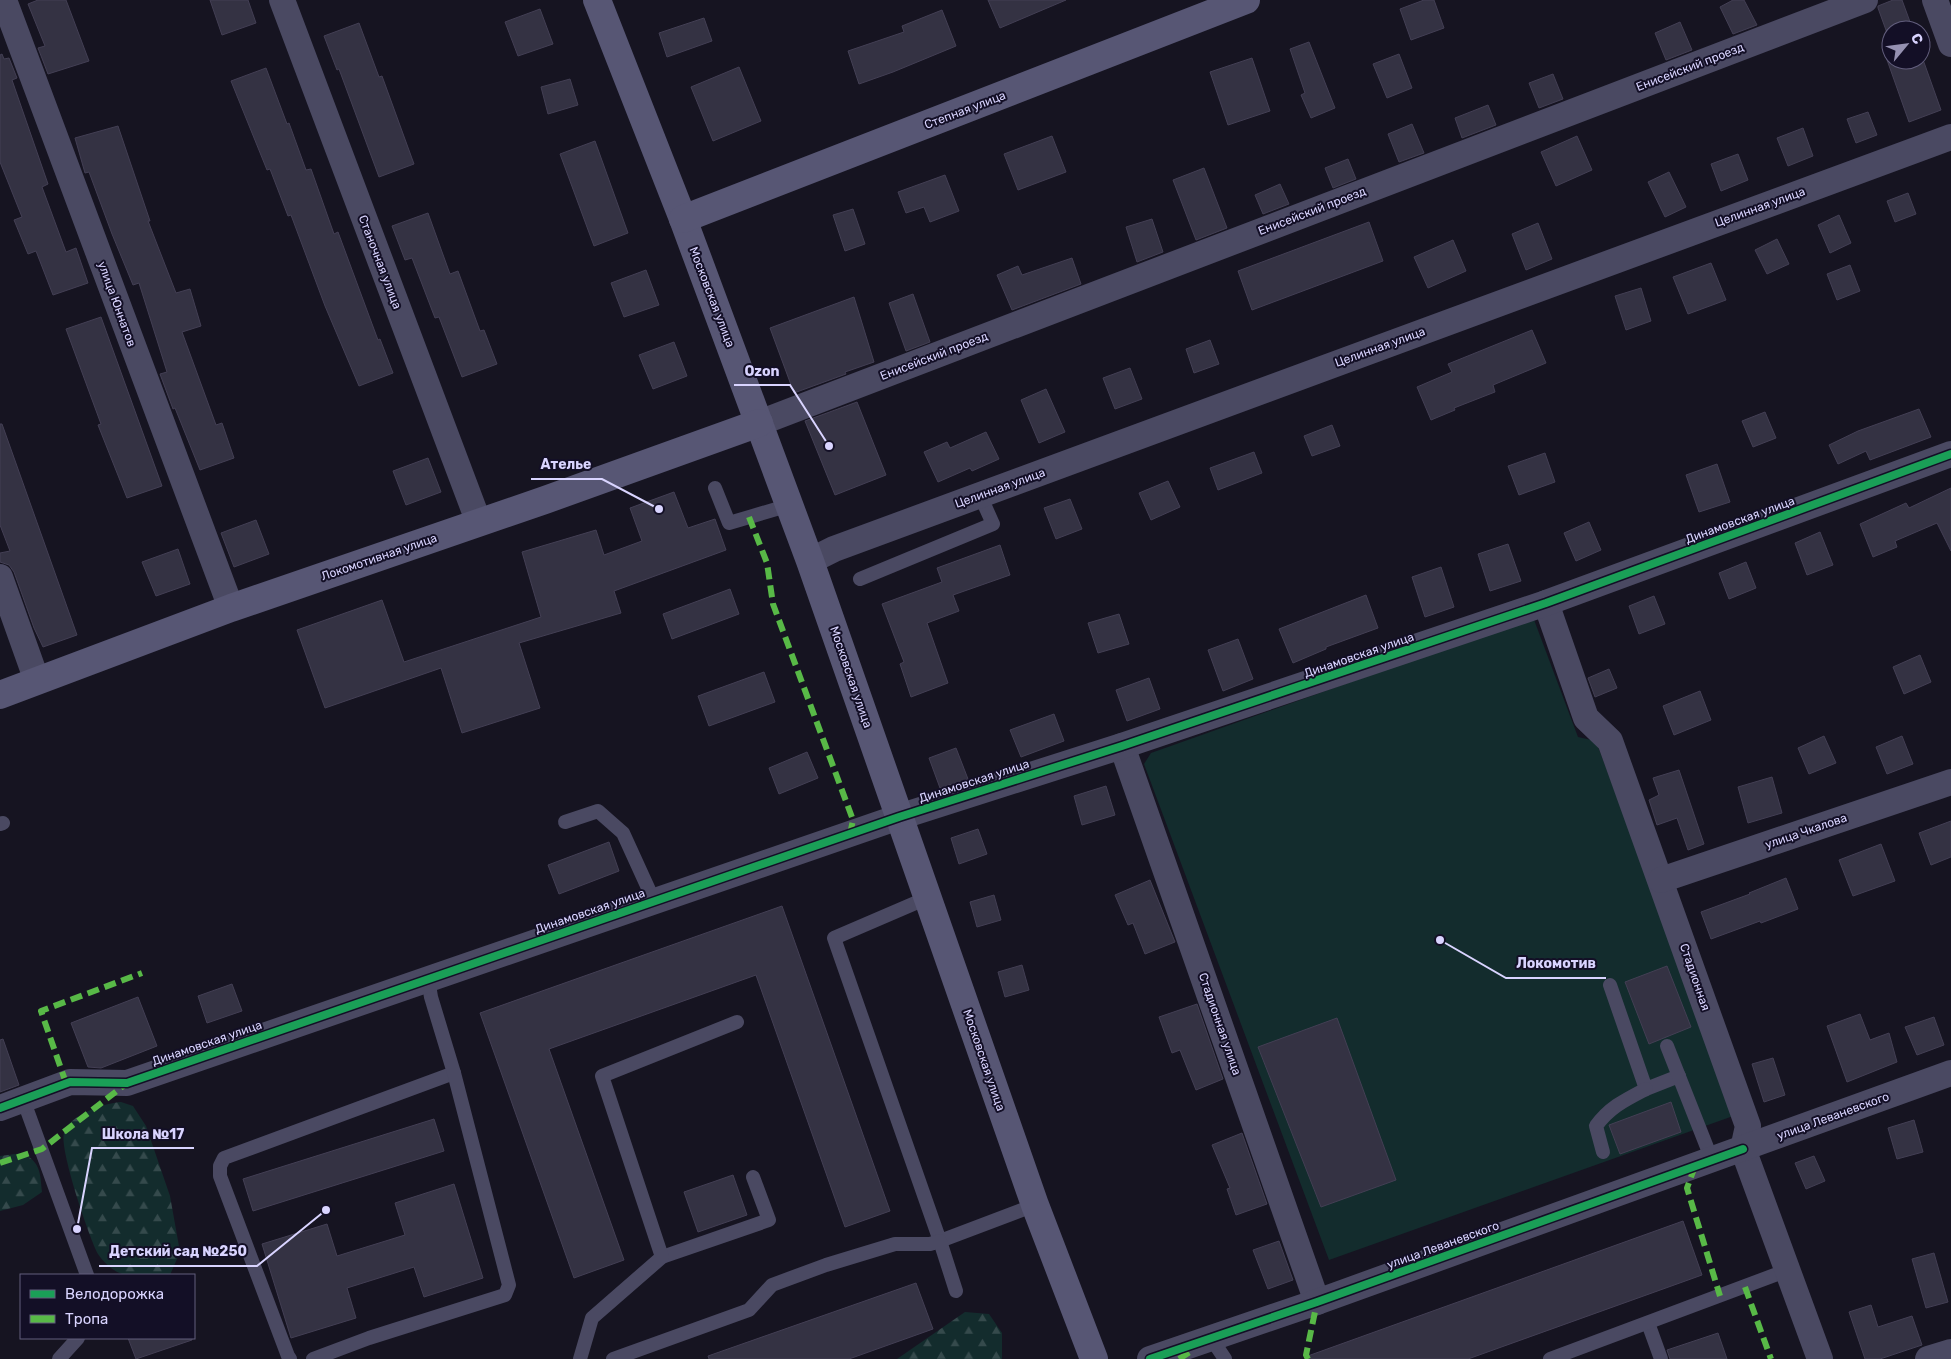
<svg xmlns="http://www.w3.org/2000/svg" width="1951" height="1359" viewBox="0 0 1951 1359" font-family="Rubik,sans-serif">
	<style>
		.forest { fill: url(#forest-firs) }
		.garden { fill: #132c2d }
		.building { fill: #343243; stroke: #433f54 }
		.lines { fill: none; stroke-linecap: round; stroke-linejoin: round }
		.lane { stroke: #4a4962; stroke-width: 14 }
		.street { stroke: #4a4962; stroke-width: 26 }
		.secondary { stroke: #575674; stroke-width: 28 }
		.quiet { stroke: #58b947; stroke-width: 6; stroke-dasharray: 12 6; stroke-linecap: butt }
		.cycleway-casing { stroke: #130f26; stroke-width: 11 }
		.cycleway { stroke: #1a9f57; stroke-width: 8 }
		.labels { text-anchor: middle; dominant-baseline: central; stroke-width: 4; stroke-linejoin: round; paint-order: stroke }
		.street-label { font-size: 12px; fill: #d9d4ff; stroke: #130f26 }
		.leader { fill: none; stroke: #d9d4ff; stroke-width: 2 }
		.callout-dot { fill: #d9d4ff; stroke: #130f26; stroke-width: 2 }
		.callout-label { font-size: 14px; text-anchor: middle; font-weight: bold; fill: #d9d4ff; stroke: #130f26; stroke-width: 4; stroke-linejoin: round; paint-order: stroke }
	</style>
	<defs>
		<pattern id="forest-firs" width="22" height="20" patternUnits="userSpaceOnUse" patternTransform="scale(1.25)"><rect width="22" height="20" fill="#132c2d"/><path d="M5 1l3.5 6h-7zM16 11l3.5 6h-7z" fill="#354a4c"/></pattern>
	</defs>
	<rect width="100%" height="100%" fill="#161421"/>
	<!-- forest -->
	<g class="forest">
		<path d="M121,1102L133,1106L146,1126L170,1196L180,1252L170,1275C153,1275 128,1280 114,1270C109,1267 101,1259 98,1254C89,1237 59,1149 64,1133C69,1115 104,1103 121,1102Z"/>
		<path d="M23,1153C41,1163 40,1173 42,1192L23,1205L0,1211V1156Z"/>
		<path d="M965,1312L989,1314L1002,1333V1359H897Z"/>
	</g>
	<!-- garden -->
	<path class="garden" d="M1533,617L1578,737L1596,741L1736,1115L1329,1260L1144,764L1151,753Z"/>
	<!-- building -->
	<g class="building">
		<path d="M38,0H66L89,61L48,74L38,48L45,46L28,4Z"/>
		<path d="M210,0H248L256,23L222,35Z"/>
		<path d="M988,0H1066L1000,28Z"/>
		<path d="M1424,0H1434L1444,28L1411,40L1400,9Z"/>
		<path d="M1733,0H1744L1757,25L1733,34L1720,7Z"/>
		<path d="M1893,0H1902L1913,30H1891V44L1878,8V6Z"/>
		<path d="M540,9L553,44L518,56L505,22Z"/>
		<path d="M942,10L956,46L893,72L859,84L848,51L904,32L902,26Z"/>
		<path d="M704,18L712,41L667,57L659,33Z"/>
		<path d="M1680,22L1692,50L1666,60L1655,33Z"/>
		<path d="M359,23L379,77L382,76L414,164L379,177L339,69L337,70L324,36Z"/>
		<path d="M1309,42L1335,108L1311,118L1301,95L1305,93L1290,49Z"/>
		<path d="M2,54L4,59L9,58L17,78L12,80L48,184L42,187L66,252L76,248L88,283L53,295L36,251L28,254L14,220L22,217L0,162V55Z"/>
		<path d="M1399,54L1412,88L1387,98L1373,64Z"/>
		<path d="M1921,54L1941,110L1909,122L1886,57L1891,55V60H1921Z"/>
		<path d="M1252,58L1270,111L1228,125L1210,72Z"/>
		<path d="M739,67L761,121L713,141L691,87Z"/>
		<path d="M266,68L287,124L289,123L306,170L311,169L334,234L338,232L378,340L380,339L393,373L359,386L325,306L291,215L288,216L270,169L267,170L231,81Z"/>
		<path d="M1553,74L1563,99L1539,108L1529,83Z"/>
		<path d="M570,79L578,105L548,114L541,87Z"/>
		<path d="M1488,105L1496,125L1462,138L1455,118Z"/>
		<path d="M1868,112L1877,135L1856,143L1847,119Z"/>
		<path d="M1412,124L1424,153L1399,162L1388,134Z"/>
		<path d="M118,126L150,221H148L176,293L190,289L201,326L182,332L216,425L222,423L234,458L200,470L175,408L173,409L160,374L167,372L139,283L133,285L112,234L89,172L85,173L75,138Z"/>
		<path d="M1803,128L1813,156L1788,166L1777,138Z"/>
		<path d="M1052,136L1066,172L1018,190L1004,154Z"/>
		<path d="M1577,136L1592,170L1556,186L1541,152Z"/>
		<path d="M595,141L628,233L594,246L560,154Z"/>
		<path d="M1738,154L1748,180L1721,191L1711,164Z"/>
		<path d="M1348,159L1356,179L1333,188L1325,168Z"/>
		<path d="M1204,168L1227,228L1196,240L1173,180Z"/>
		<path d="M1669,172L1686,207L1665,217L1648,182Z"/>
		<path d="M945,175L959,211L930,222L924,207L906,213L898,192Z"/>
		<path d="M1280,184L1289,204L1263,214L1255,195Z"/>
		<path d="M1908,193L1916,214L1895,222L1887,201Z"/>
		<path d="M853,209L865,244L845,251L833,215Z"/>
		<path d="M428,213L450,274L458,271L480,331L484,330L497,364L462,377L439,317L435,318L412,258L405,260L392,226Z"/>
		<path d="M1839,215L1851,243L1830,253L1818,225Z"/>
		<path d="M1152,219L1163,252L1137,262L1126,227Z"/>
		<path d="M1369,222L1383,261L1252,310L1238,271Z"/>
		<path d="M1538,223L1552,259L1526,270L1512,234Z"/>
		<path d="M1777,239L1789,264L1767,274L1755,250Z"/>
		<path d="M1453,240L1466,271L1428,288L1414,257Z"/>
		<path d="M1072,258L1081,284L1012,310L997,275L1018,266L1022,275Z"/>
		<path d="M1711,263L1726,300L1688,314L1673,277Z"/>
		<path d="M1850,265L1860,291L1837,300L1827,274Z"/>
		<path d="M646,270L659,305L624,317L611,283Z"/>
		<path d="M1641,288L1651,321L1626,330L1615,296Z"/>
		<path d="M913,294L930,342L906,351L889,303Z"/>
		<path d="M854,297L874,362L845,372L846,374L794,393L770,328Z"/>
		<path d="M101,317L162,486L127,498L98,425L101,424L66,329Z"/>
		<path d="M1532,330L1546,363L1493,385L1495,392L1454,408L1455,410L1431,420L1417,387L1452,372L1448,364Z"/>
		<path d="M1210,340L1219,364L1194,373L1186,349Z"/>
		<path d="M674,342L687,376L653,389L639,355Z"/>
		<path d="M1130,368L1142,399L1115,409L1103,378Z"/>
		<path d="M1046,389L1065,432L1039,443L1021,400Z"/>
		<path d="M857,402L886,475L835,495L805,421Z"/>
		<path d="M1919,409L1931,437L1870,460L1866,451L1838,464L1829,445L1858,431Z"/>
		<path d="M1765,412L1776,438L1753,447L1742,421Z"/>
		<path d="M0,424H2L77,635L43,647L34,628L14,572L9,565L0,562V553L10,551L0,525Z"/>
		<path d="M1332,425L1340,446L1312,456L1304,436Z"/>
		<path d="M986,432L999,459L972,471L970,468L938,482L924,452L947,442L950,448Z"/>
		<path d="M1254,452L1262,473L1218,490L1210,468Z"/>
		<path d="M1545,453L1555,482L1519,495L1508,466Z"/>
		<path d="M428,458L441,492L406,505L393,471Z"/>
		<path d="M1717,464L1730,502L1699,512L1686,475Z"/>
		<path d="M1168,481L1180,507L1151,520L1139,493Z"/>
		<path d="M1951,488V551L1937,523L1895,541L1897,547L1873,557L1860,524L1906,503L1909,508Z"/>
		<path d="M674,492L688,528L715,519L726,550L614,591L621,613L519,643L540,708L462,733L441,668L325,708L297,630L382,600L404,662L541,617L522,552L596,530L604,555L642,541L630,508Z"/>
		<path d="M1070,499L1082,529L1056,539L1044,508Z"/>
		<path d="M256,520L269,554L234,567L221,533Z"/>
		<path d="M1589,522L1601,550L1576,561L1564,533Z"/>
		<path d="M1820,532L1833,565L1807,575L1795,543Z"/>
		<path d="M1508,544L1521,581L1490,591L1478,554Z"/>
		<path d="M1000,545L1010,575L953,595L959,611L927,623L948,683L911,697L900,664L904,662L882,604L942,582L937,568Z"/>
		<path d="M178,549L190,584L156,596L142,562Z"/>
		<path d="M1746,562L1756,588L1729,599L1719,573Z"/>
		<path d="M1441,567L1454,607L1425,617L1412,577Z"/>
		<path d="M730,589L739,614L672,639L663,614Z"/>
		<path d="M1366,595L1378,628L1326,647V649L1293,663L1279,629Z"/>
		<path d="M1654,596L1665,624L1639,634L1629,606Z"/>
		<path d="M1119,614L1129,644L1098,653L1088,623Z"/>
		<path d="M1238,639L1253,679L1223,691L1208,650Z"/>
		<path d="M1920,655L1931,682L1904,694L1893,667Z"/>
		<path d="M1609,669L1617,688L1595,697L1588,678Z"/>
		<path d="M764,672L775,702L709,726L698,696Z"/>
		<path d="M1149,678L1160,709L1127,721L1116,690Z"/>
		<path d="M1700,691L1711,720L1674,735L1663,706Z"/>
		<path d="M1054,714L1064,741L1021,757L1010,730Z"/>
		<path d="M1824,736L1836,763L1809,774L1798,748Z"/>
		<path d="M1902,736L1913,764L1887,774L1876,747Z"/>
		<path d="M956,748L968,779L940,788L929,758Z"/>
		<path d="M807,752L818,778L779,794L769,768Z"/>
		<path d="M1679,770L1704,844L1688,850L1677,818L1657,825L1649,800L1659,795L1653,778Z"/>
		<path d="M1772,777L1782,813L1748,823L1738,787Z"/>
		<path d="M1106,786L1115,815L1082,825L1074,796Z"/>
		<path d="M1951,821V857L1931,865L1919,833Z"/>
		<path d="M978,829L987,854L959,864L951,838Z"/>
		<path d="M609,842L619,871L559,894L548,865Z"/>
		<path d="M1881,844L1895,881L1853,896L1839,860Z"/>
		<path d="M1786,878L1798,909L1761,923L1760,921L1711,939L1701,912L1750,894L1749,893Z"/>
		<path d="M1150,880L1175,942L1145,954L1133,923L1128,925L1115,895Z"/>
		<path d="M994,895L1001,920L977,927L970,902Z"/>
		<path d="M782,906L890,1211L845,1227L756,975L549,1049L624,1260L574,1278L480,1013Z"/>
		<path d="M1022,965L1029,990L1005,997L998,972Z"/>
		<path d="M1667,966L1691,1027L1649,1044L1625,982Z"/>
		<path d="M232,984L242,1011L207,1023L198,996Z"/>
		<path d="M138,997L157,1046L101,1068L88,1067L71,1023Z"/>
		<path d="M1197,1004L1223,1079L1196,1090L1180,1050L1172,1053L1159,1017Z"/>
		<path d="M1860,1014L1870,1040L1889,1033L1897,1062L1847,1082L1827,1026Z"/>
		<path d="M1934,1017L1944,1045L1917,1055L1905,1027Z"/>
		<path d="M1337,1018L1396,1180L1321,1207L1258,1047Z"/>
		<path d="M3,1039L19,1085L0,1092V1040Z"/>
		<path d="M1773,1058L1785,1095L1764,1102L1752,1064Z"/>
		<path d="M1671,1102L1681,1132L1620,1154L1609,1125Z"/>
		<path d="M434,1119L444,1151L253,1211L243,1179Z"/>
		<path d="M1914,1120L1923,1152L1897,1159L1888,1128Z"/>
		<path d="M1242,1133L1267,1204L1236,1215L1227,1189L1230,1188L1212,1145Z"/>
		<path d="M1814,1156L1825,1181L1806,1189L1795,1163Z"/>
		<path d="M733,1175L747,1215L698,1232L684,1192Z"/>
		<path d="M454,1184L483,1278L424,1297L414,1267L347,1288L356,1318L291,1338L262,1244L327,1224L337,1256L405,1235L395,1203Z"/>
		<path d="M1683,1221L1702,1275L1468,1359H1306L1305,1357Z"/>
		<path d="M1279,1241L1293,1280L1268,1289L1253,1250Z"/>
		<path d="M1934,1253L1948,1302L1926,1308L1912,1259Z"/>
		<path d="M916,1283L933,1329L849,1359H709L708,1356Z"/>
		<path d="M1871,1305L1878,1327L1912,1316L1922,1345L1880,1359H1865L1849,1312Z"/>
		<path d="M1718,1333L1727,1359H1670L1667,1350Z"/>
		<path d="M128,1338H192V1340L136,1359Z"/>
	</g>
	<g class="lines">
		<!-- lane -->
		<g class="lane">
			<path d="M715,488L729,523L790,505"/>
			<path d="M860,579L993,524L980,495"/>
			<path d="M565,822L598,811L623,833L654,901"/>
			<path d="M0,824L3,823"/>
			<path d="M927,898L834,938L940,1241L1035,1205"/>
			<path d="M1610,985L1646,1089L1679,1076"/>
			<path d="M1667,1046L1712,1160"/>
			<path d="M23,1099L87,1275"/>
			<path d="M1603,1152L1596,1126C1610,1107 1625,1100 1646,1089"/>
			<path d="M662,1257L769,1220L753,1177"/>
			<path d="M1648,1323L1661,1359"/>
			<path d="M1211,1338L1225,1359"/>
			<path d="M59,1359L78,1338"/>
			<path d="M290,1359L288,1356L220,1176V1166L224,1158L454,1073"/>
			<path d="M313,1359L369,1338L505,1295L509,1285L454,1073L431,997L428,979"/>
			<path d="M580,1359L592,1318L662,1257L602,1076L737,1022"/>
			<path d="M613,1359L749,1310L772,1285L826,1265L895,1244H930L940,1241L956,1291"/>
			<path d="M1550,1359L1788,1270"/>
		</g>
		<!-- street -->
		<g class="street">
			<path d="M4,0L231,608"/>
			<path d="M282,0L479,523"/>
			<path d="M1935,0L1951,44"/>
			<path d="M759,423L1865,0"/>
			<path d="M810,561L834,549L1951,137"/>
			<path d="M0,577L37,681"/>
			<path d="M1546,603L1586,718L1610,741L1748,1126L1743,1149L1820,1359"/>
			<path d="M1122,746L1317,1302"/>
			<path d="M1661,880L1951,782"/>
			<path d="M0,1108L70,1082L127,1083L899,817L1122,746L1546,603L1951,454"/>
			<path d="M1150,1359L1317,1302L1951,1073"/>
			<path d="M1928,1359L1951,1352"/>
		</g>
		<!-- secondary -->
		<g class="secondary">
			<path d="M597,0L683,219L810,561L1035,1205L1094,1359"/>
			<path d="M683,219L1246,0"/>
			<path d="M0,695L231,608L545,500L759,423"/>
		</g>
		<!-- quiet -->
		<g class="quiet">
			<path d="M749,517L767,563L773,604L853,820L850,834"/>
			<path d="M66,1083L41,1011L142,973"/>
			<path d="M0,1163L42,1149L127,1083"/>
			<path d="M1695,1166L1687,1188L1720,1296"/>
			<path d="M1745,1287L1771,1359"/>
			<path d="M1179,1359L1193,1350"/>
			<path d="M1308,1359L1306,1355L1317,1302"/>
		</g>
		<defs>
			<g id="cycleway">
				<path d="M0,1108L70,1082L127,1083L899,817L1122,746L1546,603L1951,454"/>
				<path d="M1150,1359L1317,1302L1743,1149"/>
			</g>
		</defs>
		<!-- cycleway casing -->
		<use href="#cycleway" class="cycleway-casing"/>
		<!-- cycleway -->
		<use href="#cycleway" class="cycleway"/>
	</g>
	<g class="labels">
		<!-- street labels -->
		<g class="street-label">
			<text transform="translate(1690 67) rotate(-21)">Енисейский проезд</text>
			<text transform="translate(965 110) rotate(-21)">Степная улица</text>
			<text transform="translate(1760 207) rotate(-20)">Целинная улица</text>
			<text transform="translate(1312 211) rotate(-21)">Енисейский проезд</text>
			<text transform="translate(380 262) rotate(69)">Станочная улица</text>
			<text transform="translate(712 297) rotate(69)">Московская улица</text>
			<text transform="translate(117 304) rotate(70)">улица Юннатов</text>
			<text transform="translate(1380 347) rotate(-20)">Целинная улица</text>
			<text transform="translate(934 356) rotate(-21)">Енисейский проезд</text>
			<text transform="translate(1000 488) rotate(-20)">Целинная улица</text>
			<text transform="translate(1740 520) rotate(-20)">Динамовская улица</text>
			<text transform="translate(379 557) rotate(-19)">Локомотивная улица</text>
			<text transform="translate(1359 655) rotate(-19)">Динамовская улица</text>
			<text transform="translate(851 677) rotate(71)">Московская улица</text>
			<text transform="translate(974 781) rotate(-18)">Динамовская улица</text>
			<text transform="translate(1806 831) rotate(-19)">улица Чкалова</text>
			<text transform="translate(590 911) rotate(-19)">Динамовская улица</text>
			<text transform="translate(1695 977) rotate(71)">Стадионная</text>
			<text transform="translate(1220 1024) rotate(71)">Стадионная улица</text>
			<text transform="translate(207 1043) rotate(-19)">Динамовская улица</text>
			<text transform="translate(984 1060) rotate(71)">Московская улица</text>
			<text transform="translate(1833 1116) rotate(-20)">улица Леваневского</text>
			<text transform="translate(1443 1245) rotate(-20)">улица Леваневского</text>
		</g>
	</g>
	<!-- callouts -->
	<path class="leader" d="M829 446L790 385H734M659 509L602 479H531M1440 940L1506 978H1606M77 1229L92 1148H194M326 1210L257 1266H99"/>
	<g class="callout-dot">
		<circle cx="829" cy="446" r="5"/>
		<circle cx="659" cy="509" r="5"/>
		<circle cx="1440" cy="940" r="5"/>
		<circle cx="77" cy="1229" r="5"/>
		<circle cx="326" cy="1210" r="5"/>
	</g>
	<g class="callout-label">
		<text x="762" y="376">Ozon</text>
		<text x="566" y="469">Ателье</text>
		<text x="1556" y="968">Локомотив</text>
		<text x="143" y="1139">Школа №17</text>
		<text x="178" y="1256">Детский сад №250</text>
	</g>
	<!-- legend -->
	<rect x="20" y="1274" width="175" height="65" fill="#130f26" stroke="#625e7d"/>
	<rect x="30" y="1290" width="25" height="8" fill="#1a9f57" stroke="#625e7d"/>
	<text x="65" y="1299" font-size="15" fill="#d9d4ff">Велодорожка</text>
	<rect x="30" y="1315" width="25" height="8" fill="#58b947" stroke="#625e7d"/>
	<text x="65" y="1324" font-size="15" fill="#d9d4ff">Тропа</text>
	<!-- north arrow -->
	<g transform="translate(1906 45) rotate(61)"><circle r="24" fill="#130f26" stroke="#625e7d"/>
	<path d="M0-4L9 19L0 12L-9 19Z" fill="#9591b1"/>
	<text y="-8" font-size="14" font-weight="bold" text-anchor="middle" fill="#d9d4ff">С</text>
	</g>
</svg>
